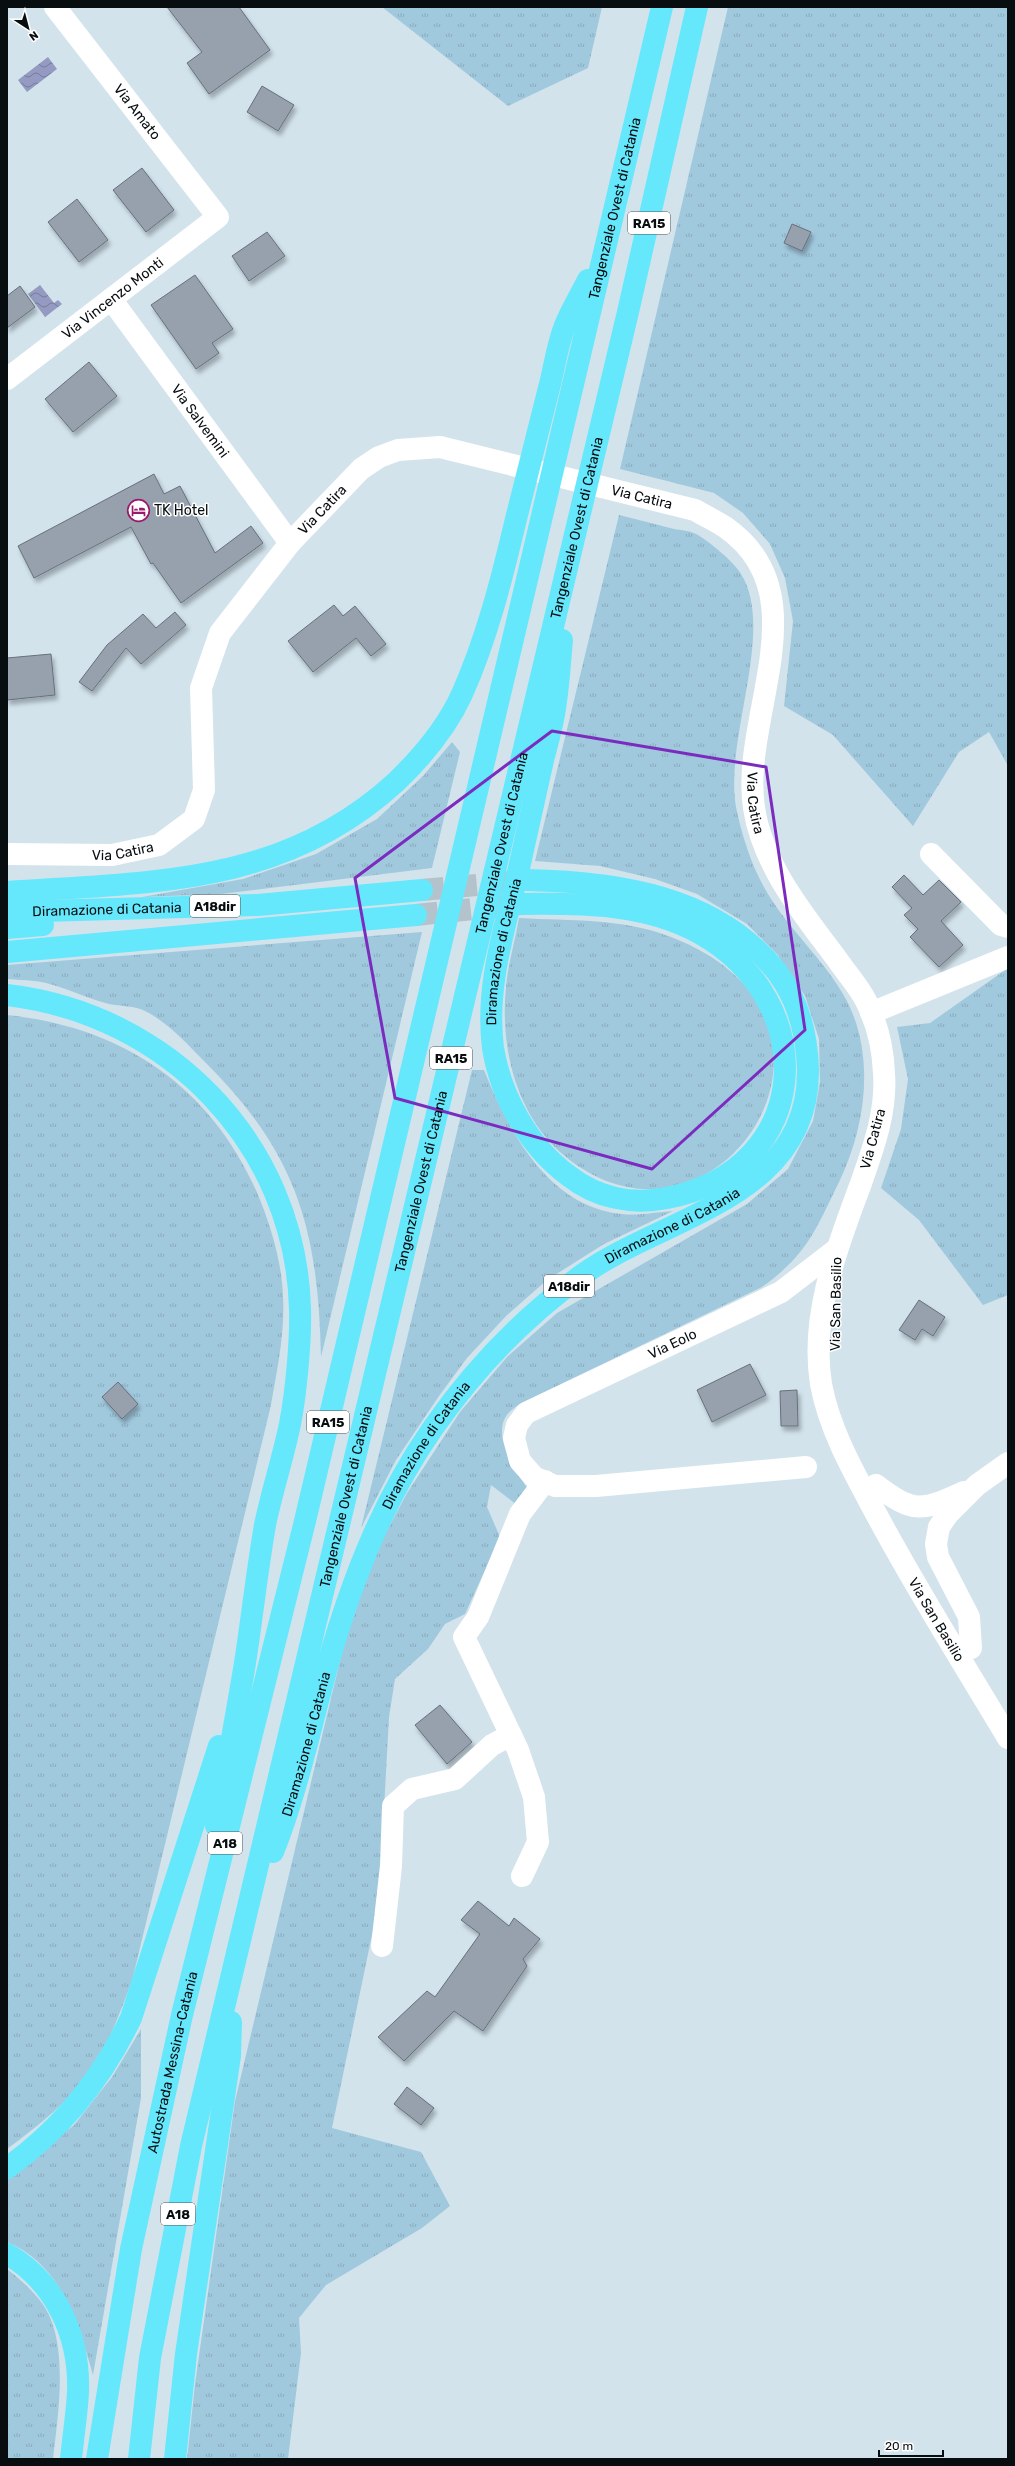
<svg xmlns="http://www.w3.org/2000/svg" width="1015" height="2466" viewBox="0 0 1015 2466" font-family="Rubik,sans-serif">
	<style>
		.grass { fill: url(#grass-tufts) }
		.water { fill: url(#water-waves) }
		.building { fill: #97a1ae; stroke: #67707d; filter: url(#shadow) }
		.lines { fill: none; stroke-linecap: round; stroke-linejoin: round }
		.highway-tunnel { stroke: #b4c3cb; stroke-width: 22; stroke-dasharray: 22 11; stroke-linecap: butt }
		.minor { stroke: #fff; stroke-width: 22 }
		.highway { stroke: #65e8fc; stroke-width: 22 }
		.marked { fill: none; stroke: #7b2cbf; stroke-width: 3; stroke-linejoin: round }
		.labels { text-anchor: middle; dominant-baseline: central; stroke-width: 3; stroke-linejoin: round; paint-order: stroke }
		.shield { fill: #fff; stroke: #525658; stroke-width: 1 }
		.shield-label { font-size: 13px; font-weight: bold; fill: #080d10 }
		.street-label { font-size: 14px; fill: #080d10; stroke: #fff }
		.poi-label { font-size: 14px; fill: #080d10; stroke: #fff; text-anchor: start }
	</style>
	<defs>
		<pattern id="grass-tufts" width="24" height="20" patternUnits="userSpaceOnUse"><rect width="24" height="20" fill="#a1c9de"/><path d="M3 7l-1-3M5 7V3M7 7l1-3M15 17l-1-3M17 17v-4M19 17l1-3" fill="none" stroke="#89abbd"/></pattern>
		<pattern id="water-waves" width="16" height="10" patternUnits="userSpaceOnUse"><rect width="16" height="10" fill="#949ac1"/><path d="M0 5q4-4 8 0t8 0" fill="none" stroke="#777c9b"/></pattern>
		<filter id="shadow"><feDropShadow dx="2.5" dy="4.5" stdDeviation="2" flood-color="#0004"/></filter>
	</defs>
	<rect width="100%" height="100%" fill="#d2e3ec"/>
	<!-- grass -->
	<g class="grass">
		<path d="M382,7H602L588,68L508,106Z"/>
		<path d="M728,7H1008V766L989,732L959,752L913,826L833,735L784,706L793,621L785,578L770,544L743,513L714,493L620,469Z"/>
		<path d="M619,515C638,520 656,524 674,529C681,530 690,531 696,534C708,540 735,563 741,574C776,630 724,738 736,807C742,836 752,868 768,894C789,929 822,958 843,994C876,1050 867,1123 840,1180C816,1229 808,1254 762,1287L530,1399C525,1402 519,1404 514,1408C486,1428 514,1469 528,1489L517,1505L491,1485L487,1507L500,1537L465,1614L445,1624L428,1649L395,1679L389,1717L379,1901L332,2128L421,2152L450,2206L422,2228L326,2285L299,2318L301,2353L288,2459H187L195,2384L235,2101L343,1648L374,1555L407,1493L460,1412L507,1357L557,1313L747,1204L788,1169L813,1121L820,1082L819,1039L805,996L777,954L747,924L697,894L655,879L600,866L535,861Z"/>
		<path d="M452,742L460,752L432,868L221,894L142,897L243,879L316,854L377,819L423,776Z"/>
		<path d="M519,918C570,921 623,918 671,937C891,1021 712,1286 560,1152C515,1112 500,1045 506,987C508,964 515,941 519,918Z"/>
		<path d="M422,932L321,1357C318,1230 298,1155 206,1063C187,1044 169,1023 145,1011C135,1006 120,1006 109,1004C88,999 67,988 46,983C34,980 20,980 7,979V965Z"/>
		<path d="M1008,968V1295L983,1305L919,1220L881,1188L901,1129L908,1079L897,1027L930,1023Z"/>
		<path d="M7,1015C121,1027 208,1084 256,1190C270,1223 282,1261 283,1297C285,1334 277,1370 271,1405L132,1981C121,2009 111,2039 95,2065C75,2097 37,2127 7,2149Z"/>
		<path d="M472,1070H484C508,1130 548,1207 622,1214C638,1216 657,1212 673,1211L604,1244L547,1280L507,1315L467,1358L439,1396L396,1460L361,1528Z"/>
		<path d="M141,2029V2098L93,2375C78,2323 62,2265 7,2242V2177L74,2125L112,2077Z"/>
		<path d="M7,2269C20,2279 32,2290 42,2303C70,2342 58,2415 53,2459H7Z"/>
	</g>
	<!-- water -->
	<g class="water">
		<path d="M48,57L57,69L27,92L18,80Z"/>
		<path d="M40,285L54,303L58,300L62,304L45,317L28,294Z"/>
	</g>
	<!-- building -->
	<g class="building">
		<path d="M167,7H239L270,50L209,94L187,63L202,52Z"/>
		<path d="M262,86L294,105L278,131L247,112Z"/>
		<path d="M142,168L174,210L146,232L113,190Z"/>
		<path d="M77,199L108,240L79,262L48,222Z"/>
		<path d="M792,224L811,232L802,251L784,243Z"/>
		<path d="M267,232L285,256L249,281L232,256Z"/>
		<path d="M195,275L233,329L212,343L219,353L196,369L151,305Z"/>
		<path d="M20,286L35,307L7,328V296Z"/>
		<path d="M89,362L117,396L73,432L45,399Z"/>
		<path d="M154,474L164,494L180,486L215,553L251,526L263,543L181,603L153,563L151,564L131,527L34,578L18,546Z"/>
		<path d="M334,605L343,616L355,606L386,644L371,656L356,638L313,672L288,641Z"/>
		<path d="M175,612L186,625L141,664L126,648L92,691L79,682L107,645L143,614L156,628Z"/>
		<path d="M51,654L55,695L7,700V658Z"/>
		<path d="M904,875L923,895L939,880L961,902L941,921L963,945L939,967L910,937L918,929L904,915L912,908L892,887Z"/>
		<path d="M919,1300L945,1317L933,1336L922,1329L915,1340L899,1330Z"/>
		<path d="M750,1364L766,1395L712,1422L697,1390Z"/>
		<path d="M118,1382L138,1404L122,1419L102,1397Z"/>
		<path d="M797,1390L798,1426H781L780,1391Z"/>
		<path d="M440,1705L472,1742L447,1764L415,1725Z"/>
		<path d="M478,1901L509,1926L514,1918L540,1939L523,1959L527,1966L483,2031L454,2011L404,2061L378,2037L427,1991L435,1997L480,1934L461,1920Z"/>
		<path d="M407,2087L434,2108L421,2125L394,2104Z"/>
	</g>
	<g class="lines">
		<!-- highway-tunnel -->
		<g class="highway-tunnel">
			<path d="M422,890L510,882"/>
			<path d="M416,915L520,904"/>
		</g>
		<!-- minor -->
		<g class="minor">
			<path id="s1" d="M111,299L290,543"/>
			<path id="s2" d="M7,379L218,217L55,7"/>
			<path id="s3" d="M7,854L112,855L159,845L194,819L204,790L201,688L220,633L290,543L361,469L379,457L398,450L440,447L695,510C705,516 716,521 725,527C822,594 740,716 754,808C763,867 805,916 839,962C848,975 859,987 866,1001C877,1023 883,1049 884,1073C887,1112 873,1149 860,1186C837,1248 810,1315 821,1384C830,1433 857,1478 880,1521C920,1595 965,1666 1008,1738"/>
			<path d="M931,854L1001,925L1008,927"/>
			<path d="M871,1013L1008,957"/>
			<path id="s4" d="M806,1467L596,1486H555L534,1477L520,1461L514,1438L517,1425L526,1413L781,1292L837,1249"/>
			<path d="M876,1485C914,1514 922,1511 964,1492"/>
			<path d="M971,1648L969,1617L938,1557L936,1544L939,1527L948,1514L977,1485L1008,1463"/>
			<path d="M522,1876L538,1842L534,1797L518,1750L464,1637L478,1617L520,1514L545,1481"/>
			<path d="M382,1946L391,1866L393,1806L412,1789L455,1779L492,1745L511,1735"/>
		</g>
		<!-- highway -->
		<g class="highway">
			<path d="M7,892C150,882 283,886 396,782C422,757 447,727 462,694C487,638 502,578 516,519C527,476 538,432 549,388C554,369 557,347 564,328C570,312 580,296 588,280"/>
			<path id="s5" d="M520,904C580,903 645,903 699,933C824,1003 812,1170 667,1198C632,1205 597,1198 569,1176C529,1147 501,1097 493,1048C485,987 505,927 519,868C527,832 535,796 543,760C548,741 554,721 556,701C559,681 560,660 562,640"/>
			<path id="s6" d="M7,912L258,905L422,890"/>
			<path d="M7,928L43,925"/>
			<path d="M7,952L416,915"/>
			<path d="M7,995C169,1014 296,1145 300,1309C301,1340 296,1393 290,1424C283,1458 272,1491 265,1525C257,1571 252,1618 245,1663C236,1718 226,1772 216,1826"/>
			<path id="s7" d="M273,1852C298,1789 311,1724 329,1660C353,1577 384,1498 433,1428C474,1369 524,1317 582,1275C664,1216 810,1198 808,1069C807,1035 798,1000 777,972C717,896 618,882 527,880"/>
			<path d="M7,2168C63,2128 102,2079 131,2018L219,1746"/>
			<path d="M7,2254C56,2282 80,2337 78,2392C77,2414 73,2437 71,2459"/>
			<path id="s8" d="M97,2459L131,2249L182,2015L305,1521L662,7"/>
			<path id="s9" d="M139,2459L150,2358L191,2146L628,312L697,7"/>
			<path d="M175,2459L186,2354L230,2056L231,2022"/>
		</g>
	</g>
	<!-- marked area -->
	<path class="marked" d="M552,731L766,767L805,1030L652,1169L395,1098L355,878Z"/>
	<!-- icons -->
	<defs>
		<symbol id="hotel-ring" viewBox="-11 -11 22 22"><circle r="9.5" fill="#fff" stroke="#9b196c" stroke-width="1.5"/><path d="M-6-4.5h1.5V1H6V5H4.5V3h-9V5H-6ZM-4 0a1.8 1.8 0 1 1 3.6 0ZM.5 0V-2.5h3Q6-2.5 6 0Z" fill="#9b196c"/></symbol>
	</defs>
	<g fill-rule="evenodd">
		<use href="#hotel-ring" x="126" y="498" width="25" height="25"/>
	</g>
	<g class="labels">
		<!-- shield labels -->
		<g class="shield">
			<rect x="628" y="212" width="42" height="22" rx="3"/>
			<rect x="190" y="895" width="50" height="22" rx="3"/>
			<rect x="430" y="1047" width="42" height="22" rx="3"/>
			<rect x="544" y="1275" width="50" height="22" rx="3"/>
			<rect x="307" y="1411" width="42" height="22" rx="3"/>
			<rect x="208" y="1832" width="34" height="22" rx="3"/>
			<rect x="161" y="2203" width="34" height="22" rx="3"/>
		</g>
		<g class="shield-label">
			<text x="649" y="223">RA15</text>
			<text x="215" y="906">A18dir</text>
			<text x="451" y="1058">RA15</text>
			<text x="569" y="1286">A18dir</text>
			<text x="328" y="1422">RA15</text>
			<text x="225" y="1843">A18</text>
			<text x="178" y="2214">A18</text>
		</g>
		<!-- street labels -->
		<g class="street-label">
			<text transform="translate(137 112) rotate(52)">Via Amato</text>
			<text stroke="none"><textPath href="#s8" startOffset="2310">Tangenziale Ovest di Catania</textPath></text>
			<text stroke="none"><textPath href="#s2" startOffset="133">Via Vincenzo Monti</textPath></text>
			<text stroke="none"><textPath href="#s1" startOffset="151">Via Salvemini</textPath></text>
			<text stroke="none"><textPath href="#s3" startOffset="896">Via Catira</textPath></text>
			<text stroke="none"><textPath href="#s3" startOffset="548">Via Catira</textPath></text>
			<text stroke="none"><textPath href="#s9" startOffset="1981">Tangenziale Ovest di Catania</textPath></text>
			<text stroke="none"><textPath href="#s3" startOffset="1279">Via Catira</textPath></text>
			<text stroke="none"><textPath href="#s9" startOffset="1657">Tangenziale Ovest di Catania</textPath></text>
			<text stroke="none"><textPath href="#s3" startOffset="116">Via Catira</textPath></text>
			<text stroke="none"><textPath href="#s6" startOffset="100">Diramazione di Catania</textPath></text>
			<text stroke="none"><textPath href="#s5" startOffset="896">Diramazione di Catania</textPath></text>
			<text transform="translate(873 1139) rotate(-75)">Via Catira</text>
			<text stroke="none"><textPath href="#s9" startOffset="1309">Tangenziale Ovest di Catania</textPath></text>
			<text stroke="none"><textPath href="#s7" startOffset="773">Diramazione di Catania</textPath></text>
			<text transform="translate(836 1304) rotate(-89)">Via San Basilio</text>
			<text stroke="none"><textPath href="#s4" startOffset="510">Via Eolo</textPath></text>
			<text stroke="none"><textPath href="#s7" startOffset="437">Diramazione di Catania</textPath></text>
			<text stroke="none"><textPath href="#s9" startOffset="985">Tangenziale Ovest di Catania</textPath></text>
			<text stroke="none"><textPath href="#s3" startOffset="2168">Via San Basilio</textPath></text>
			<text stroke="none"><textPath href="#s7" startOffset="113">Diramazione di Catania</textPath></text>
			<text stroke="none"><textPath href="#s8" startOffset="404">Autostrada Messina-Catania</textPath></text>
		</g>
		<!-- poi labels -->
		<g class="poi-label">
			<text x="154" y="510">TK Hotel</text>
		</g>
	</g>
	<!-- border -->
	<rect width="1015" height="2466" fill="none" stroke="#080d10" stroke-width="16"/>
	<!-- north arrow -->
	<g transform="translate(28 28) rotate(144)" stroke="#ffffff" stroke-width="3" paint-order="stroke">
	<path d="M0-3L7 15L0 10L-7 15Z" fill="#080d10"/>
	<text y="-6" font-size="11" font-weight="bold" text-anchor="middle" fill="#080d10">N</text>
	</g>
	<!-- scale -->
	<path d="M879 2450v6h64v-6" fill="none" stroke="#080d10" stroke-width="2"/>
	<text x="885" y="2450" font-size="12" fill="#080d10" stroke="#ffffff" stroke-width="3" paint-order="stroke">20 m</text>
</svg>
